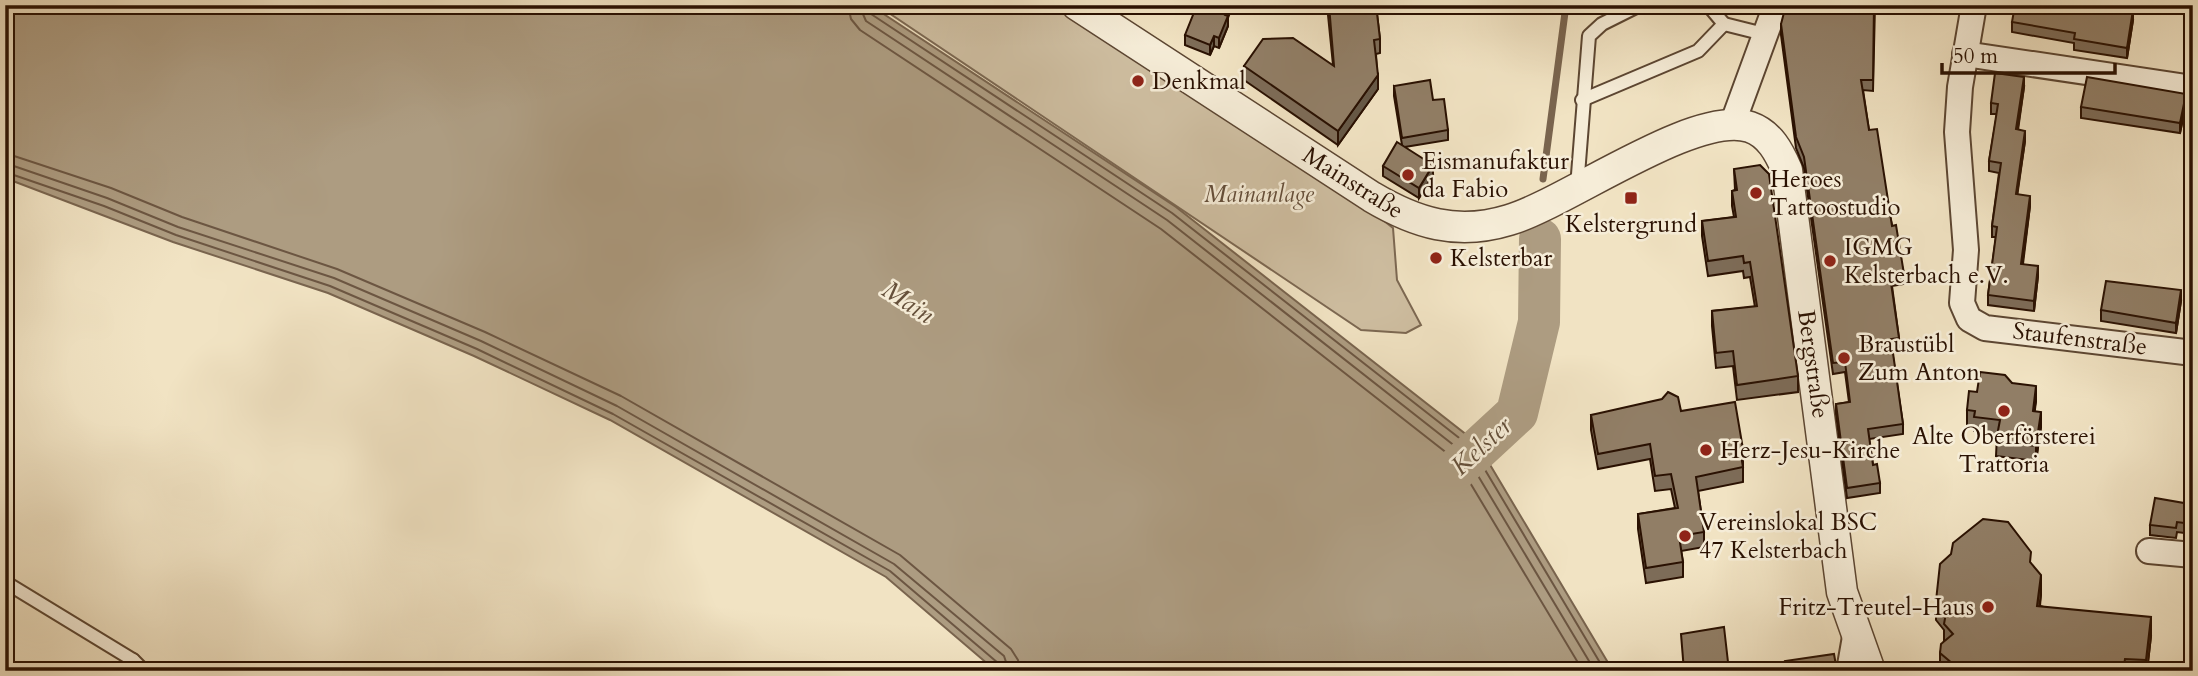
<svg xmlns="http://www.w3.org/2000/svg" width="2198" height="676" viewBox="0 0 2198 676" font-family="Cardo,serif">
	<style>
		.green { fill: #cfbfa2; stroke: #7c6852; stroke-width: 2 }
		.water { fill: #ad9c81; stroke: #79644e; stroke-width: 2 }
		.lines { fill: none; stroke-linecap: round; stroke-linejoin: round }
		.shore { stroke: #6c5642; stroke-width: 2 }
		.stream { stroke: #79644e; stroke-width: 7 }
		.river { stroke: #ad9c81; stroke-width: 42 }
		.service-casing { stroke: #5c4632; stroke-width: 16 }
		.minor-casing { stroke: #5c4632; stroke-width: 28 }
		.tertiary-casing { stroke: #5c4632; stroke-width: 33 }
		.service { stroke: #f6edd8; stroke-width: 12 }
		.minor { stroke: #f6edd8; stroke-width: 24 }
		.tertiary { stroke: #f6edd8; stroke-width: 30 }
		.wall { fill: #7d6c58; stroke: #2a1102; stroke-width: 2 }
		.shaded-wall { fill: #665847; stroke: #2a1102; stroke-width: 2 }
		.building { fill: #917e66; stroke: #2a1102; stroke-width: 2 }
		.poi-dot { fill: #8f2418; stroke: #f6edd8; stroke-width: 2.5 }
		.labels { text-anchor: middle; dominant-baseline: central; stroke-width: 5; stroke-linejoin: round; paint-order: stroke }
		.poi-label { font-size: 24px; fill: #2a1102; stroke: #f6edd8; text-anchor: start }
		.street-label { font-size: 24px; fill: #2a1102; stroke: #f6edd8 }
		.park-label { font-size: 24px; font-style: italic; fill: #644e3a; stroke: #f6edd8 }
		.water-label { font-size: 26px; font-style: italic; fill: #65503b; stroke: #f6edd8 }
	</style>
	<rect width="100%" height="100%" fill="#f1e3c3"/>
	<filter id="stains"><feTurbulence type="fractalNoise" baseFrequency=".00286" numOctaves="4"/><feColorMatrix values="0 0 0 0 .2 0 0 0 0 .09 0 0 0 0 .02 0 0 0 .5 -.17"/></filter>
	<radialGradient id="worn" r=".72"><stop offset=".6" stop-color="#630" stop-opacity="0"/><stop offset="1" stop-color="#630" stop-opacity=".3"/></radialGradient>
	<!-- green -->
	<path class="green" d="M877,5H1072L1293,149L1393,228L1397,280L1421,325L1406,333L1361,330Z"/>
	<!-- water -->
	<path class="water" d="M5,5H870L1176,207L1477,443L1613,671H996L886,577L610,420L474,356L328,293L173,242L5,178Z"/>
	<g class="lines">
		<!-- shore -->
		<g class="shore">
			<path d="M848,5L851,19L860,30L1161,229L1457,461L1583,671"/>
			<path d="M859,5L866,21L1167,220L1465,454L1595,671"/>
			<path d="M868,5L871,14L1172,213L1472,448L1605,671"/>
			<path d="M5,153L111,188L182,217L337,269L485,332L621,396L900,555L1011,649L1018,660L1020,671"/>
			<path d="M5,163L107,198L178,227L334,278L481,341L617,406L894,564L1004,656L1009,671"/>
			<path d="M5,172L104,206L176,235L330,286L477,349L613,414L890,571L998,663L1000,671"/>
		</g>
		<!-- stream -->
		<path class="stream" d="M1543,179L1566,5"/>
		<!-- river -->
		<path class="river" d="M1439,485L1517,413L1539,322L1540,239"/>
		<defs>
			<g id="service">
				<path d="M1724,24L1764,34"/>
				<path d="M1582,100L1698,51L1724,24L1708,5"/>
				<path d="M1577,187L1589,36L1602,24L1640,5"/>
				<path d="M5,582L133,660"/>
				<path d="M123,671L133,660L144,671"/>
			</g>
			<g id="minor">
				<path d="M1974,5L1960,87L1957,132L1966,250L1962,303L1969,319L1985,328L2193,353"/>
				<path d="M1965,54L2193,88"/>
				<path d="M1732,125L1776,5"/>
				<path d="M2149,551L2193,555"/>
				<path d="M1849,671L1856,631"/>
			</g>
			<path id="tertiary" d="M1077,5L1372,197C1416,223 1457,236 1509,220C1565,204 1695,109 1750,127C1770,134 1779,152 1787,170L1842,592L1870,671"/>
		</defs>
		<!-- service casing -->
		<use href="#service" class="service-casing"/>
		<!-- minor casing -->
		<use href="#minor" class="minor-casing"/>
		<!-- tertiary casing -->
		<use href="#tertiary" class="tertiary-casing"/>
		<!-- service -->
		<use href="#service" class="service"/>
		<!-- minor -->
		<use href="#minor" class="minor"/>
		<!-- tertiary -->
		<use href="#tertiary" class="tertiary"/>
	</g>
	<!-- wall -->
	<g class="wall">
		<path d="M1327,5H1376L1380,39V53L1376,54L1378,89L1338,145L1244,80V66L1333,65Z"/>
		<path d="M1875,5L1873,91L1863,90L1869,130L1904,274V284L1892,286L1899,338V349L1892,350L1903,424V434L1869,439L1873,465L1880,483V493L1847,498L1836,414V404L1849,402L1845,372L1833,374L1804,168L1796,148L1781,35V24Z"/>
		<path d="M1228,18V26L1219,48L1214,46L1210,55L1185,45V35Z"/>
		<path d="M2133,20L2127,58L2074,50V43L2012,32V22Z"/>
		<path d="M2193,37V72H2188V61Z"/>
		<path d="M1394,86L1433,100L1448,130V140L1405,147L1433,175L1419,198L1383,176V166L1402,145L1394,96Z"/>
		<path d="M2024,87L2018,130L2025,141L2017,194L2030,206L2023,264L2038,276L2034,311L1988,305V295L1996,237H1992V226L1999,173L1989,171V161L1997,114H1991V103Z"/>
		<path d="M2186,104L2180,133L2081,118V107Z"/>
		<path d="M1734,169L1798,376V392L1737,400L1733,366L1716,368L1712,326V311L1755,307L1750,277L1744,278L1743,271L1708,276L1702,236V221L1734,217L1732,206V191L1735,190Z"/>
		<path d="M2181,301L2176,333L2101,321V310Z"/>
		<path d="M2012,383L2036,401L2034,411L2041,427L2036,461L1996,456L1997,435L1974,431V426L1967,425V410L1977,392Z"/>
		<path d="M1681,411L1743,449V482L1698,491L1704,532V547L1681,551L1683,562V577L1646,583L1638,529V514L1675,508L1671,489L1655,491L1650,459L1598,469L1591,430V415Z"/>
		<path d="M2193,486V534L2177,532L2176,538L2150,535V525L2190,504Z"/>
		<path d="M2031,564L2041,594L2040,606L2151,636L2147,671H1940V653L1944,641V630L1936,620V601Z"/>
	</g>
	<!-- shaded-wall -->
	<g class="shaded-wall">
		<path d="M1229,5H1233L1228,18V26L1219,48V38L1225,15Z"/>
		<path d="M2133,10V20L2127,58V48Z"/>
		<path d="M1214,36V46L1210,55V45Z"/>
		<path d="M1378,75V89L1338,145V131Z"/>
		<path d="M2024,77V87L2016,140V129Z"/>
		<path d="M2186,94V104L2180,133V123Z"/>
		<path d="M2025,131V141L2016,204V194Z"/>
		<path d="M1433,165V175L1419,198V188Z"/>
		<path d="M2030,196V206L2021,274V264Z"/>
		<path d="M2038,266V276L2034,311V301Z"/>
		<path d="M2181,290V301L2176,333V323Z"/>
		<path d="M2036,386V401L2033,426V411Z"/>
		<path d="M2041,412V427L2036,461V446Z"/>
		<path d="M2041,575V594L2037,624V606Z"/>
		<path d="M2151,617V636L2147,671H2146V660Z"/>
	</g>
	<!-- building -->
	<g class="building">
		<path d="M1197,5H1229L1225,15L1228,16L1219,38L1214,36L1210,45L1185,35Z"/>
		<path d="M1329,5H1376L1380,39L1374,40L1378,75L1338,131L1244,66L1263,39L1293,38L1334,66Z"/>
		<path d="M1786,5H1874L1873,80H1861L1869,130L1877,129L1892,226L1896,225L1904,274L1890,276L1899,338L1891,339L1903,424L1868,429L1873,465L1877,464L1880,483L1847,488L1836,404L1850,402L1845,362L1833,363L1804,157L1796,137L1781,24Z"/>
		<path d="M2015,5H2103L2133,10L2127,48L2074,39L2075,33L2012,22Z"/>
		<path d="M2192,37H2193V62L2188,61Z"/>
		<path d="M1995,73L2024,77L2016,129L2025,131L2016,194L2030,196L2021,264L2038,266L2034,301L1988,295L1997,227L1992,226L2001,163L1989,161L1998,104L1991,103Z"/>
		<path d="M2087,77L2186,94L2180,123L2081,107Z"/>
		<path d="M1430,80L1433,100L1444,99L1448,130L1402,138L1394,86Z"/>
		<path d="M1397,142L1433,165L1419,188L1383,166Z"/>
		<path d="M1760,165L1769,174L1798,376L1737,385L1733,351L1716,353L1712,311L1757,306L1750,262L1744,263L1743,256L1708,261L1702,221L1736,217L1732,191L1737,190L1734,169Z"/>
		<path d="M2106,281L2181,290L2176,323L2101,310Z"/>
		<path d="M1980,372L2005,375L2012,383L2036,386L2033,411L2041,412L2036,446L1996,441L2000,420L1974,417L1975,411L1967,410L1969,391L1977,392Z"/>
		<path d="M1668,392L1678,397L1681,411L1735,402L1743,449L1740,450L1743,467L1696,477L1704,532L1679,536L1683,562L1646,568L1638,514L1678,508L1671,474L1655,476L1650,444L1598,454L1591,415L1662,399Z"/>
		<path d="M2193,486V524L2177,522L2176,528L2150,525L2155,498L2190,504Z"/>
		<path d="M1983,519L2008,522L2031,552L2030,562L2041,575L2037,606L2151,617L2146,660L2125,659L2123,671H1958L1959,669L1940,653L1941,644L1953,634L1944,624L1946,613L1936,601L1940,564L1951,554L1953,543Z"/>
		<path d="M1724,627L1729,671H1684L1681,634Z"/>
		<path d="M1834,654L1837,671H1787L1785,661Z"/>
	</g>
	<!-- markers -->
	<g class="poi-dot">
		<circle cx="1138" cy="81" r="7"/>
		<circle cx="1408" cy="175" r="7"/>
		<circle cx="1756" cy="193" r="7"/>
		<rect x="1624" y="191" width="14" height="14" rx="3.5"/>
		<circle cx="1436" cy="258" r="7"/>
		<circle cx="1830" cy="261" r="7"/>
		<circle cx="1844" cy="358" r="7"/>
		<circle cx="2004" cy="411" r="7"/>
		<circle cx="1706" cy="450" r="7"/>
		<circle cx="1685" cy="536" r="7"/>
		<circle cx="1988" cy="607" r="7"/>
	</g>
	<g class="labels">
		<!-- poi labels -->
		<g class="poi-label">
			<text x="1152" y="81">Denkmal</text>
			<text x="1422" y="161">Eismanufaktur<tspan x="1422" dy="28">da Fabio</tspan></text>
			<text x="1770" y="179">Heroes<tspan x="1770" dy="28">Tattoostudio</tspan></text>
			<text x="1631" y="224" text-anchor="middle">Kelstergrund</text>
			<text x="1844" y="247">IGMG<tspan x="1844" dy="28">Kelsterbach e.V.</tspan></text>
			<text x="1450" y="258">Kelsterbar</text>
			<text x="1858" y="344">Braustübl<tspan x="1858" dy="28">Zum Anton</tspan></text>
			<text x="2004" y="436" text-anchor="middle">Alte Oberförsterei<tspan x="2004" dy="28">Trattoria</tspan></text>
			<text x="1720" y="450">Herz-Jesu-Kirche</text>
			<text x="1699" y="522">Vereinslokal BSC<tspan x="1699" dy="28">47 Kelsterbach</tspan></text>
			<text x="1974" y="607" text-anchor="end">Fritz-Treutel-Haus</text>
		</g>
		<!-- street labels -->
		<g class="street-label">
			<text transform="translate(1353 183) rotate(32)">Mainstraße</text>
			<text transform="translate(2080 339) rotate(7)">Staufenstraße</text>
			<text transform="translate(1813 364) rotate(82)">Bergstraße</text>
		</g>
		<!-- park labels -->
		<g class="park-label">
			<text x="1259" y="194">Mainanlage</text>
		</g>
		<!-- water labels -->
		<g class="water-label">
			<text transform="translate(908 302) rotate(33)">Main</text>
			<text transform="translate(1481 446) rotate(-43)">Kelster</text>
		</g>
	</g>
	<!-- margin -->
	<rect width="2198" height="676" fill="none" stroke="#f1e3c3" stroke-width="28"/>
	<rect x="7" y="7" width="2184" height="662" fill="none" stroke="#2a1102" stroke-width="3.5"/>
	<rect x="14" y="14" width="2170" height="648" fill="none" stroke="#2a1102" stroke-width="2"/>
	<!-- scale -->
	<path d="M1942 63v10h173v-10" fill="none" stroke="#2a1102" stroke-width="3.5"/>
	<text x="1953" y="63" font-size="21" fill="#2a1102" stroke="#f6edd8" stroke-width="5" paint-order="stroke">50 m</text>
	<rect width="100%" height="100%" filter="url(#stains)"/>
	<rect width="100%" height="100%" fill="url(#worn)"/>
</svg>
